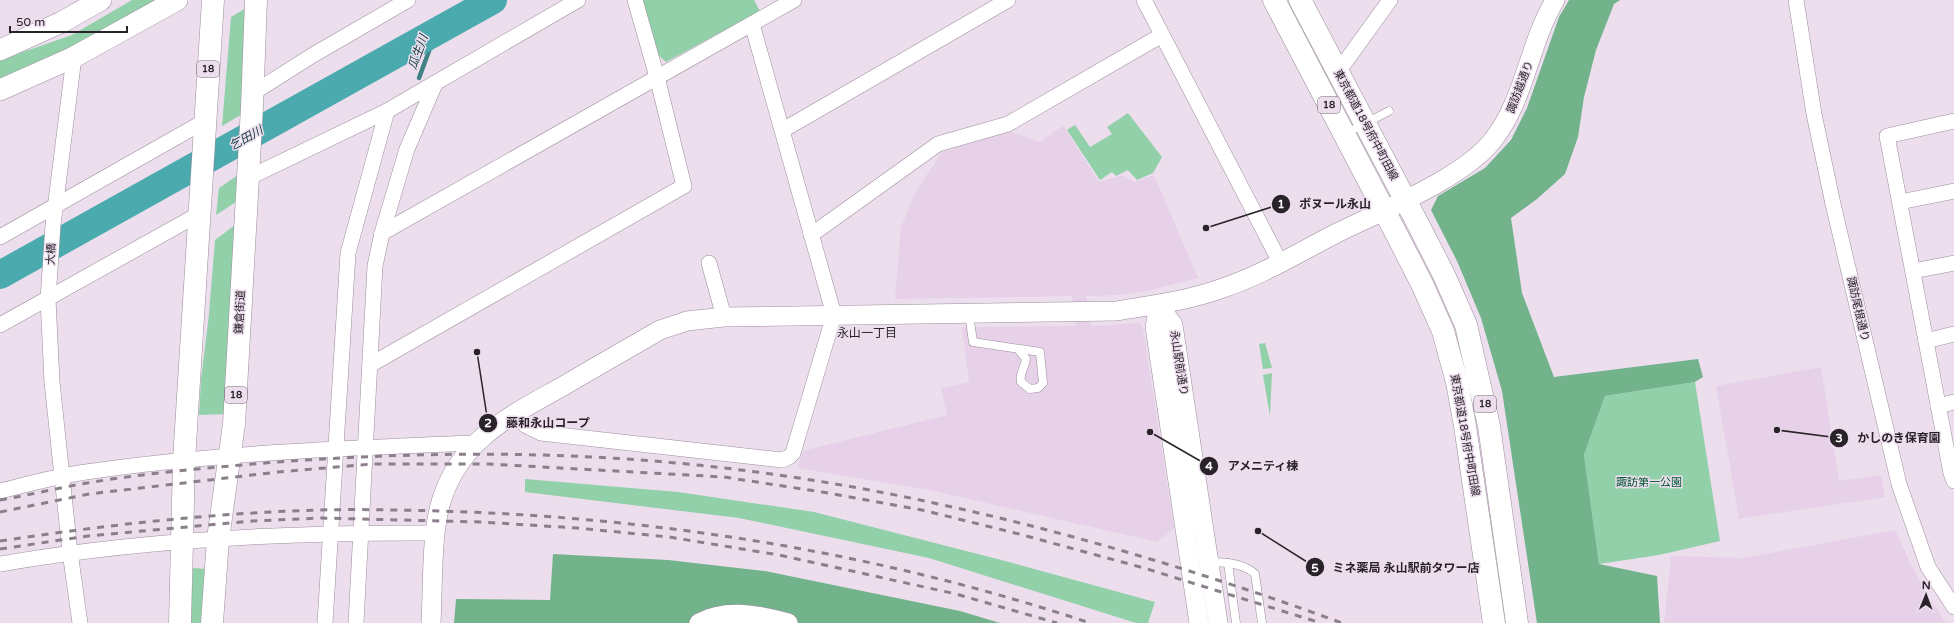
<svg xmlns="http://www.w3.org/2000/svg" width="1954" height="623" viewBox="0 0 1954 623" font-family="'Varela Round','Noto Sans JP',sans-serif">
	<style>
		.built { fill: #e6d1e8 }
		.green { fill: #91d0a9 }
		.forest { fill: #72b38b }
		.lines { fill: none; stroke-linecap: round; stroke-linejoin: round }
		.stream { stroke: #408285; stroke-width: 4.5 }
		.river { stroke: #4aaaad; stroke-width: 28 }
		.service-casing { stroke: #9c8e9d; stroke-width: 9 }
		.minor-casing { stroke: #9c8e9d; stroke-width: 16 }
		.tertiary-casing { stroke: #9c8e9d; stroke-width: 20 }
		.secondary-casing { stroke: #9c8e9d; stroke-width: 22 }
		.primary-casing { stroke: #9c8e9d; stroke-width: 23 }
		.service { stroke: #fff; stroke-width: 8 }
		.minor { stroke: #fff; stroke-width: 15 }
		.tertiary { stroke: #fff; stroke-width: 19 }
		.secondary { stroke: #fff; stroke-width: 21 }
		.primary { stroke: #fff; stroke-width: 22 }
		.rail { stroke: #8a7f8a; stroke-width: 3; stroke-dasharray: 7 7; stroke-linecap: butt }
		.labels { text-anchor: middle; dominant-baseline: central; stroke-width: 3; stroke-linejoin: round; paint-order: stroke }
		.shield { fill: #eddeee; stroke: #645b64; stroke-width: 1 }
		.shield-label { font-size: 10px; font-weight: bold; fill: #292329 }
		.street-label { font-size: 11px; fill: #292329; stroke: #eddeee }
		.park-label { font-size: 11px; fill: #005430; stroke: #eddeee }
		.water-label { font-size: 12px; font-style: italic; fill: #0e3c3d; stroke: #eddeee }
		.neighbourhood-label { font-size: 12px; fill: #292329; stroke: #eddeee }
		.leader { fill: none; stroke: #292329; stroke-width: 1.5 }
		.callout-dot { fill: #292329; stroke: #eddeee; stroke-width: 1.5 }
		.mark-label { font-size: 12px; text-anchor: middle; font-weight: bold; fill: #fff }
		.callout-label { font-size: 12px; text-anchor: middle; font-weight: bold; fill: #292329; stroke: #eddeee; stroke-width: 3; stroke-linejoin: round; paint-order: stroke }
	</style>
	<rect width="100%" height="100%" fill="#eddeee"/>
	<!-- built -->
	<g class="built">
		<path d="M1063,126L1099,182L1122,175L1135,182L1154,175L1198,278L1155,289L1121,295L1086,296L1091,326L1139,323L1143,328L1174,529L1157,542L929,490L798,468L802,451L947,415L941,388L969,382L962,327L1076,326L1072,296L895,299L901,227L916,191L942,152L1009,131L1039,142Z"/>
		<path d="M1821,367L1839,481L1881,475L1885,497L1739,519L1716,386Z"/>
		<path d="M1895,530L1910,563L1927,594L1946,623H1664L1671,556L1743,558Z"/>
	</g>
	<!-- green -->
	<g class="green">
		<path d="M132,0H156L73,47L0,82V60L72,35Z"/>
		<path d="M641,0H754L760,11L666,62L658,55Z"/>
		<path d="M246,8L244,113L222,126L231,17Z"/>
		<path d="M1128,113L1162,157L1153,173L1137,180L1128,170L1116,176L1112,172L1100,180L1067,130L1075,125L1090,147L1112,134L1107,127Z"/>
		<path d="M241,173L239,200L216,215L219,188Z"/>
		<path d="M239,222L228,414L199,415L201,380L209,314L215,240Z"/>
		<path d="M1265,343L1272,368L1263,369L1259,344Z"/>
		<path d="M1272,373L1270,416L1263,375Z"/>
		<path d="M1695,382L1720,541L1659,555L1599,564L1584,455L1605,396Z"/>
		<path d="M525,479L678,492L814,512L1009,562L1155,602L1148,623H1136L929,558L739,518L525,492Z"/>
		<path d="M193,568L207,569L204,623H190Z"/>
	</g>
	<!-- forest -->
	<g class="forest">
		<path d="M1569,0H1620L1614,4L1596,50L1584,97L1578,137L1565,174L1537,199L1511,218L1522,293L1554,377L1698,359L1703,377L1695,382L1605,396L1584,455L1599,564L1657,576L1660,623H1537L1502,391L1481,318L1457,261L1431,210L1438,196L1485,168L1511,140L1527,108L1559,17Z"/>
		<path d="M553,554L668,560L765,571L960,611L1000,623H454L456,599L550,600Z"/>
	</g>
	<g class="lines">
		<!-- stream -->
		<path class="stream" d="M419,78L436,32"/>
		<!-- river -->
		<path class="river" d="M0,275L493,0"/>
		<defs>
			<g id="service">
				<path d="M1345,134L1389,111"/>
				<path d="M969,314L973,342L1040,352L1043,383L1038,388L1030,389L1021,382C1019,372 1025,368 1026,359L1018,349"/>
				<path d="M1209,562C1224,562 1244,563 1255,574L1262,623"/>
				<path d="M1228,563L1236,623"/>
			</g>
			<g id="minor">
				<path d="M1144,0L1280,262"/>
				<path d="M1796,0L1814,114L1833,204L1899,484L1928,567L1954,607"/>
				<path d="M74,57L53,225L48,299L52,382L70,552L80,623"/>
				<path d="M1338,72L1390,0"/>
				<path d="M253,93L313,55L408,0"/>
				<path d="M1954,121L1887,136L1951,473L1954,481"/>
				<path d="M783,130L1008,0"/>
				<path d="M248,178L387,111L578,0"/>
				<path d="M1900,202L1954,191"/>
				<path d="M382,233L794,0"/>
				<path d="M811,235L938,144L1008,124L1162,35"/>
				<path d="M0,237L205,121"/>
				<path d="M709,263L724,317"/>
				<path d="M1913,271L1954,263"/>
				<path d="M0,325L199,214"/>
				<path d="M1926,341L1954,334"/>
				<path d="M370,365L684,186L657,77L635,0"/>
				<path d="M1938,406L1954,402"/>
				<path d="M517,413L525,425L541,433L782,460L789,457L793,453L834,315L752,24"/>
				<path d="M0,491C28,484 57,476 86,472C215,453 345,448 476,443"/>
				<path d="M0,564C144,539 290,532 436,533"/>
				<path d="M325,623L348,253L387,111"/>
				<path d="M356,623L375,266L382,233L407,149L435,84"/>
			</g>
			<g id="tertiary">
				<path d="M1159,306L1173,325L1218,623"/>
				<path d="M1159,306L1155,327L1199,623"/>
				<path d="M431,623C433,587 431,535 441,502C460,438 512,415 565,385C597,366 629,348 660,330L687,321L724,317L1117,311C1153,305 1186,301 1220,289C1260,276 1298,253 1335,234C1379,212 1464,178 1493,140C1526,97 1528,46 1555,0"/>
				<path d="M699,623C727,608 759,615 788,623"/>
			</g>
			<g id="secondary">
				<path d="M0,50L62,22L101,0"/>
				<path d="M0,90L74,57L177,0"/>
			</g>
			<g id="primary">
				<path d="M1274,0L1398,237L1423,286L1443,331L1457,382L1465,426L1494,623"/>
				<path d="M1300,0L1419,226L1444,275L1466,325L1489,426L1517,623"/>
				<path d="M180,623L184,460L213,0"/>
				<path d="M212,623L218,539L234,424L252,107L256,0"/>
			</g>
		</defs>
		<!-- service casing -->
		<use href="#service" class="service-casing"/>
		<!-- minor casing -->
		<use href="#minor" class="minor-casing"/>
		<!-- tertiary casing -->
		<use href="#tertiary" class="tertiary-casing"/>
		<!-- secondary casing -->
		<use href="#secondary" class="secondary-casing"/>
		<!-- primary casing -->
		<use href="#primary" class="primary-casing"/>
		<!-- service -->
		<use href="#service" class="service"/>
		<!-- minor -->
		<use href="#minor" class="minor"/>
		<!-- tertiary -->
		<use href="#tertiary" class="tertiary"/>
		<!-- secondary -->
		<use href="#secondary" class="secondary"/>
		<!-- primary -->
		<use href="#primary" class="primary"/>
		<!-- rail -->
		<g class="rail">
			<path d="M0,500C29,495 58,488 87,483C146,473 206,468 265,463C418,451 572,450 724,468C933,492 1145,551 1342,623"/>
			<path d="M0,512L89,494L278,472L372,464H488L724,477L822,492L922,510L1019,534L1144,568L1321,623"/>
			<path d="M0,541C106,525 213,513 320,510C360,509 401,510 442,511C663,518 880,553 1090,623"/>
			<path d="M0,549L88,536L252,521L321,518L481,522L577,528L669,537L779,555L956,594L1057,623"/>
		</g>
	</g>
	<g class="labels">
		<!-- shield labels -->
		<g class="shield">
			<rect x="197" y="61" width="22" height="16" rx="3"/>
			<rect x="1318" y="97" width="22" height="16" rx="3"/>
			<rect x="225" y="387" width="22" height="16" rx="3"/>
			<rect x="1474" y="396" width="22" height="16" rx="3"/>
		</g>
		<g class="shield-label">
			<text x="208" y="69">18</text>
			<text x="1329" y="105">18</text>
			<text x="236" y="395">18</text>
			<text x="1485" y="404">18</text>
		</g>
		<!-- street labels -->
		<g class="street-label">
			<text transform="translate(1520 87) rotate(-69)">諏訪越通り</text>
			<text transform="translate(1366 125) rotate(62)">東京都道18号府中町田線</text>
			<text transform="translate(51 254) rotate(-87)">大橋</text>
			<text transform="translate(1858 309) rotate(77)">諏訪尾根通り</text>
			<text transform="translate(240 312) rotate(-87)">鎌倉街道</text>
			<text transform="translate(1179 363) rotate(81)">永山駅前通り</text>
			<text transform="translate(1465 435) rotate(80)">東京都道18号府中町田線</text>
		</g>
		<!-- park labels -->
		<g class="park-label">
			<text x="1649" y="482">諏訪第一公園</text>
		</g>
		<!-- water labels -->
		<g class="water-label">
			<text transform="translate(418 52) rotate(-70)">瓜生川</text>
			<text transform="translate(246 138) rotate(-29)">乞田川</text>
		</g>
		<!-- neighbourhood labels -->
		<g class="neighbourhood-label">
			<text x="867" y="333">永山一丁目</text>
		</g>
	</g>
	<!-- callouts -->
	<path class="leader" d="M1206 228L1281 204M477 352L488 423M1777 430L1839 438M1150 432L1209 466M1258 531L1315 567"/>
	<g class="callout-dot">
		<circle cx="1206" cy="228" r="4"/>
		<circle cx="477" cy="352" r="4"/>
		<circle cx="1777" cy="430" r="4"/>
		<circle cx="1150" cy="432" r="4"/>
		<circle cx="1258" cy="531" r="4"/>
		<circle cx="1281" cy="204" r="10"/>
		<circle cx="488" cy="423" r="10"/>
		<circle cx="1839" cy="438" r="10"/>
		<circle cx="1209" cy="466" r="10"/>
		<circle cx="1315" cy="567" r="10"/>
	</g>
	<g class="mark-label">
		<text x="1281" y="208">1</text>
		<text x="488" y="427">2</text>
		<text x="1839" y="442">3</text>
		<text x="1209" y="470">4</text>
		<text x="1315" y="572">5</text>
	</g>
	<g class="callout-label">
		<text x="1335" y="208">ボヌール永山</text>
		<text x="548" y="427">藤和永山コープ</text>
		<text x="1899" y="442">かしのき保育園</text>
		<text x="1263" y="470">アメニティ棟</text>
		<text x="1406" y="572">ミネ薬局 永山駅前タワー店</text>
	</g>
	<!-- north arrow -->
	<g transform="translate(1926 595) rotate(1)" stroke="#eddeee" stroke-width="3" paint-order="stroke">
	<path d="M0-3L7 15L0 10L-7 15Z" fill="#292329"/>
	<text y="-6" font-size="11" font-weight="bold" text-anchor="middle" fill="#292329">N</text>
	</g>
	<!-- scale -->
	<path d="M10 26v6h117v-6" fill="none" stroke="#292329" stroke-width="2"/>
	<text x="16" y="26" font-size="12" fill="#292329" stroke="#eddeee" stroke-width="3" paint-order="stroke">50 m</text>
</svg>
